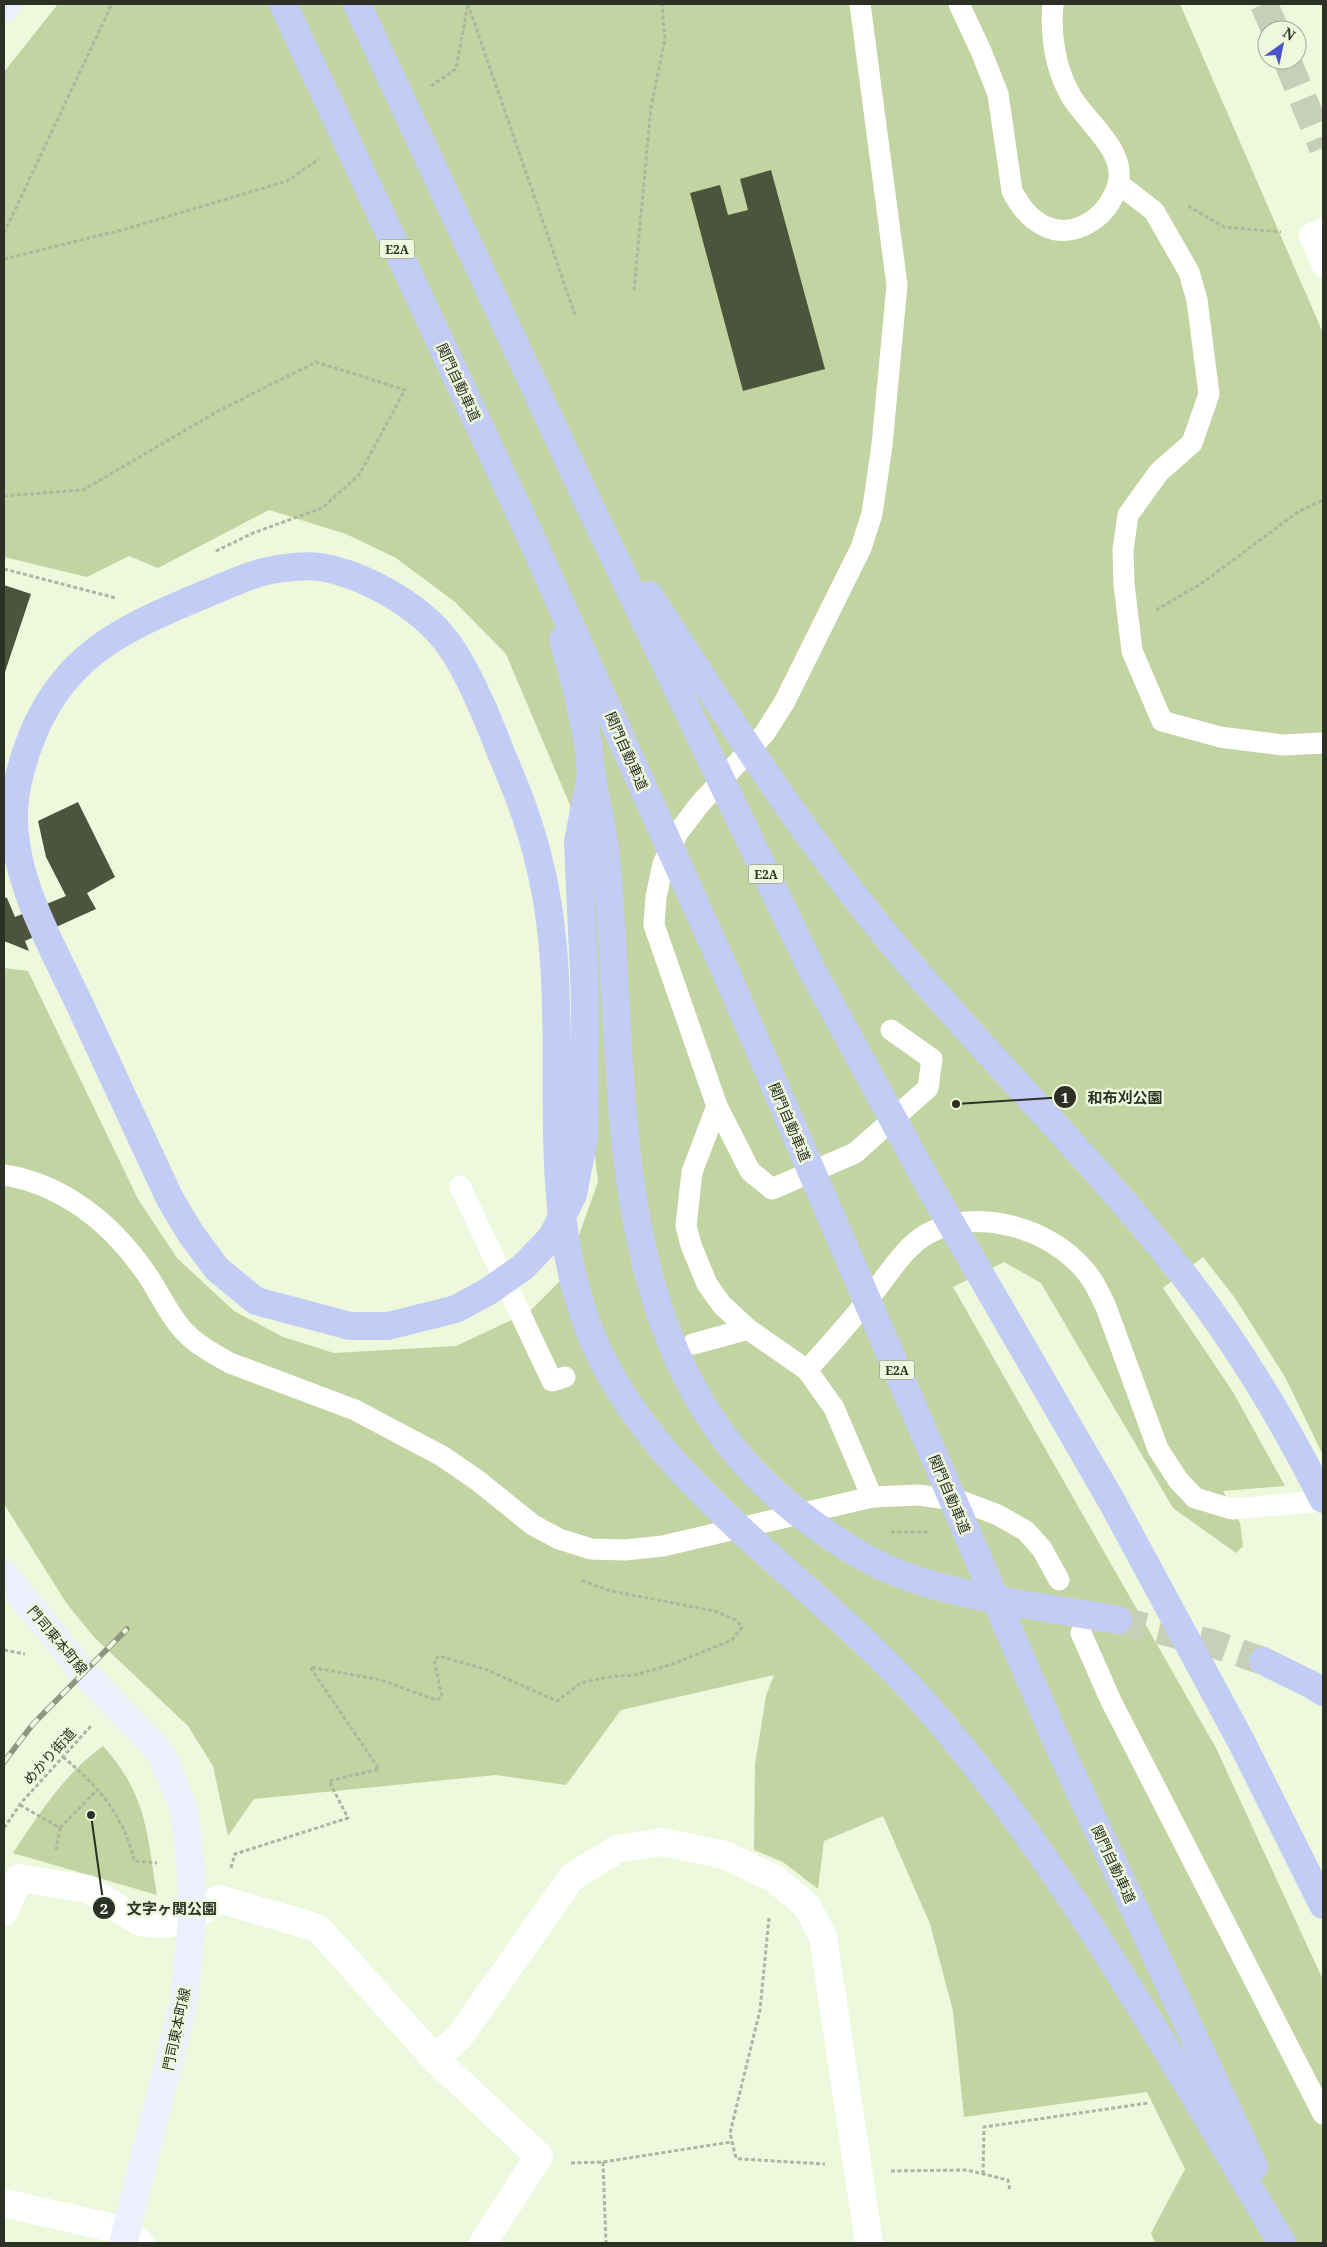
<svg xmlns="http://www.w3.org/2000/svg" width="1327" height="2247" viewBox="0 0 1327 2247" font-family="'Noto Serif','Noto Sans JP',serif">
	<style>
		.green { fill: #c2d4a1 }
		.building { fill: #4c543c }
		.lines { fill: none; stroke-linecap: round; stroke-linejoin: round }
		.highway-tunnel { stroke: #c7d0b7; stroke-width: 28; stroke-dasharray: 28 14; stroke-linecap: butt }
		.path { stroke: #aeb69f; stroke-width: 3; stroke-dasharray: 4 2.5; stroke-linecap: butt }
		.lane { stroke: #fff; stroke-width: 21 }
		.street { stroke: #fff; stroke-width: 28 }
		.secondary { stroke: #edf0fc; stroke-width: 28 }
		.highway { stroke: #c2ccf5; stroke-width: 28 }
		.rail-casing { stroke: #8e9581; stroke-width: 5.5 }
		.rail { stroke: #eef8dc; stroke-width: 4; stroke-dasharray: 11; stroke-linecap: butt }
		.labels { text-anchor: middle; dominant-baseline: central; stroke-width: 5; stroke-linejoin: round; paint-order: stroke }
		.shield { fill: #eef8dc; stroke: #666c5c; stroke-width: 1 }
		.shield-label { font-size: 12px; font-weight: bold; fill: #2c3025 }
		.street-label { font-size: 14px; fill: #2c3025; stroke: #eef8dc }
		.leader { fill: none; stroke: #2c3025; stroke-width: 2 }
		.callout-dot { fill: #2c3025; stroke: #eef8dc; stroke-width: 2 }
		.mark-label { font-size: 15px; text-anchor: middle; font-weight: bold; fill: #fff }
		.callout-label { font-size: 15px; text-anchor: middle; font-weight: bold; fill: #2c3025; stroke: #eef8dc; stroke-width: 5; stroke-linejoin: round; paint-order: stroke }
	</style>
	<rect width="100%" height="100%" fill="#eef8dc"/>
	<!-- green -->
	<g class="green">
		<path d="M58,4H1180L1323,333V1455L1285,1377L1235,1298L1203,1257L1163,1288L1233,1392L1285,1486L1223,1491L1240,1523L1243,1546L1236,1553L1173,1508L1041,1283L1004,1262L953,1287L1216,1748L1323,1980V2243H1155L1151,2233L1185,2169L1147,2092L964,2117L953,2011L930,1924L883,1816L824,1841L818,1889L783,1862L754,1850L755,1764L766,1696L774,1675L621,1710L566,1785L496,1775L254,1799L228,1836L213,1766L188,1726L94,1637L67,1604L4,1504V968L28,971L138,1199L177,1258L234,1311L283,1337L334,1353L456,1346L529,1312L564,1277L598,1182L579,1026L592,875L570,805L506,654L455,602L396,558L346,534L269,510L158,568L129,556L87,577L4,557V72Z"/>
		<path d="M103,1746C147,1794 147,1834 157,1895L13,1853C39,1814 64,1774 103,1746Z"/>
	</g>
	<!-- building -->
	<g class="building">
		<path d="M771,170L825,369L743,391L690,193L720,185L728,215L748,210L740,179Z"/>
		<path d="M4,585L31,594L4,675Z"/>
		<path d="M78,802L115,877L87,893L96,909L25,941L29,951L4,941V897L7,898L15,917L66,896L46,857L38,821Z"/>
	</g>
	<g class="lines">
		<!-- highway-tunnel -->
		<g class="highway-tunnel">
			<path d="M1264,4L1275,30"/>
			<path d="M1287,60L1323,148"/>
			<path d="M1118,1620L1211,1643L1263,1661"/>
		</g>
		<!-- path -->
		<g class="path">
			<path d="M468,4L575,315"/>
			<path d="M431,86L456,69L468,4"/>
			<path d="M1188,206L1224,227L1281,232"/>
			<path d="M4,233L112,4"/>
			<path d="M4,259L122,230L287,181L319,159"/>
			<path d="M634,290L651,107L665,39L662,4"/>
			<path d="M4,496L83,490L218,411L316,362L405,390L359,475L322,508L253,533L214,552"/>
			<path d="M4,569L116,598"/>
			<path d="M1156,610L1202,583L1298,512L1323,500"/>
			<path d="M891,1532H930"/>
			<path d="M4,1650L25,1654"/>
			<path d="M63,1757C98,1786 124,1815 134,1861L157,1863"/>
			<path d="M20,1805L60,1828L56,1850"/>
			<path d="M4,1828L21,1803L91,1726"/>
			<path d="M60,1828L98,1789"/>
			<path d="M231,1868L235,1854L348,1818L329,1781L379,1769L310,1667L381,1680L436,1700L442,1697L434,1660L439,1656L485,1669L557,1701L581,1683L608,1677L635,1675L673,1664L732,1640L742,1627L736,1620L715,1611L611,1591L580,1580"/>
			<path d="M769,1918L760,2010L730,2133L736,2158L741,2159L825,2164"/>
			<path d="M603,2162L606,2243"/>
			<path d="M571,2163L603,2162L731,2142"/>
			<path d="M891,2171L967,2170L1008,2180L1010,2191"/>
			<path d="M983,2174L984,2127L1148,2103"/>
		</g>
		<!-- lane -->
		<g class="lane">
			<path d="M860,4L897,285L882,445L872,514L861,548L784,703L765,733L699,805L677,834L663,864L656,897L654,925L717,1106L692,1172L686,1226L691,1245L707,1284L722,1305L748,1329L807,1370L834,1408L872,1497"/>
			<path d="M959,4L981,51L998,94L1012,191C1029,224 1058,243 1092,221C1104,213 1114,199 1118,184C1127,151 1086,122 1071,96C1055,69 1050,34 1053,4"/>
			<path d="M1119,184L1154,211L1189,272L1197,300L1209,394L1192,443L1159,472L1128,515L1123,550L1124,584L1132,651L1162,721L1220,737L1283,745L1323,743"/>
			<path d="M1323,228L1309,235L1323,267"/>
			<path d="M717,1106L750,1171L772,1189L855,1153L928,1088L932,1059L891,1030"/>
			<path d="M4,1175C62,1184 110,1222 143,1269C159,1290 170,1320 191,1338C202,1348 216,1355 230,1363L355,1410L442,1456L477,1480L533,1525L559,1539L591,1549L625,1550L663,1546L872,1497L919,1495L961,1501L998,1515L1026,1531L1042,1549L1059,1580"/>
			<path d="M460,1186L552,1381L565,1377"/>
			<path d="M693,1344L748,1329"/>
			<path d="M807,1370C829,1346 851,1321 871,1296C888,1275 904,1247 927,1234C975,1208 1042,1226 1078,1263C1091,1275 1099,1292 1106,1307L1158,1449L1178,1480L1195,1498L1232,1509L1323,1501"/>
			<path d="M1081,1633L1111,1701L1323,2114"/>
		</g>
		<!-- street -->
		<g class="street">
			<path d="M4,1912L19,1878L88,1889L140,1922L165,1924L192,1918L219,1899L318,1928L435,2059L539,2156L483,2243"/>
			<path d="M435,2059L460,2036L572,1877L617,1849L662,1842L725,1855L775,1879L807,1906L823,1937L869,2243"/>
			<path d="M4,2203L126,2231L140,2243"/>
		</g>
		<!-- secondary -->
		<g class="secondary">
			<path d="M4,9L8,4"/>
			<path d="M4,1574L84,1673L155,1746L165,1761L184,1810L191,1868L192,1918L184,2001L123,2243"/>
		</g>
		<!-- highway -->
		<g class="highway">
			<path d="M283,4L524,522L725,970L1057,1742L1254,2167"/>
			<path d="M357,4L587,500L811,968L931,1189L1111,1500L1242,1743L1323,1905"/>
			<path d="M649,595C728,718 803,836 897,949C989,1059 1093,1159 1182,1273C1237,1343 1283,1420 1323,1499"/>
			<path d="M563,640C572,668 579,698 585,727C589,743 589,761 592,777C596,805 604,832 606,859C628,1084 598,1355 796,1511C824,1533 854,1554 888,1569C954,1598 1046,1607 1118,1620"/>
			<path d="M591,775L578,842L585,997L584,1138L573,1194L552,1237L523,1267L489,1291L456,1309L388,1326H350L256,1301L217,1269L191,1234L170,1199C142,1138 113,1077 85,1016C55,950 6,873 15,799C17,781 23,761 29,744C60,659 117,631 196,598C222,588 250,573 277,569C290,567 308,565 320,567C363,574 416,604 443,637C466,664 488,719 501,753C510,775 520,797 527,820C542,865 551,914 554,961C563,1087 542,1209 590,1332C650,1484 819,1582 924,1703C1064,1863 1173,2062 1282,2243"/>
			<path d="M1263,1661L1312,1685L1323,1692"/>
		</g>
		<defs>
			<path id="rail" d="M4,1762L33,1724L127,1629"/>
		</defs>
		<!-- rail casing -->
		<use href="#rail" class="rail-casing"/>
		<!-- rail -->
		<use href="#rail" class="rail"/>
	</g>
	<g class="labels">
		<!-- shield labels -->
		<g class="shield">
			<rect x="379.5" y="239.5" width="35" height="19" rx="4"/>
			<rect x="748.5" y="864.5" width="35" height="19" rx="4"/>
			<rect x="879.5" y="1360.5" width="35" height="19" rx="4"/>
		</g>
		<g class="shield-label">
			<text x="397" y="249">E2A</text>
			<text x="766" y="874">E2A</text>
			<text x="897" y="1370">E2A</text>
		</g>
		<!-- street labels -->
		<g class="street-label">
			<text transform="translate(459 382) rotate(65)">関門自動車道</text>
			<text transform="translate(627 751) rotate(66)">関門自動車道</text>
			<text transform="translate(790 1122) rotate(67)">関門自動車道</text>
			<text transform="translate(950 1494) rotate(67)">関門自動車道</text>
			<text transform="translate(58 1640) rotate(50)">門司東本町線</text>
			<text transform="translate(49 1756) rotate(-48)">めかり街道</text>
			<text transform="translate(1114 1864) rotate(65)">関門自動車道</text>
			<text transform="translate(176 2029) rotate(-78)">門司東本町線</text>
		</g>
	</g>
	<!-- callouts -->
	<path class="leader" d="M956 1104L1065 1097M91 1815L104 1908"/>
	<g class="callout-dot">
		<circle cx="956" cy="1104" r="5"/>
		<circle cx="91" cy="1815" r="5"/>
		<circle cx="1065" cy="1097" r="12"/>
		<circle cx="104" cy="1908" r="12"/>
	</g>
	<g class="mark-label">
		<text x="1065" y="1103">1</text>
		<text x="104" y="1914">2</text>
	</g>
	<g class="callout-label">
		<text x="1125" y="1103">和布刈公園</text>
		<text x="172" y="1914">文字ヶ関公園</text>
	</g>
	<!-- border -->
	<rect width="1327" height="2247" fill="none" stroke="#2c3025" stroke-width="10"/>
	<!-- north arrow -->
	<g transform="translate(1282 45) rotate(33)"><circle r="24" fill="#eef8dc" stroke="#a0a893"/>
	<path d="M0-4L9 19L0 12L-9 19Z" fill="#4a53c8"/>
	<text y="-8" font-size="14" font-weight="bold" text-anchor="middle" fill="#2c3025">N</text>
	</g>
</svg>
